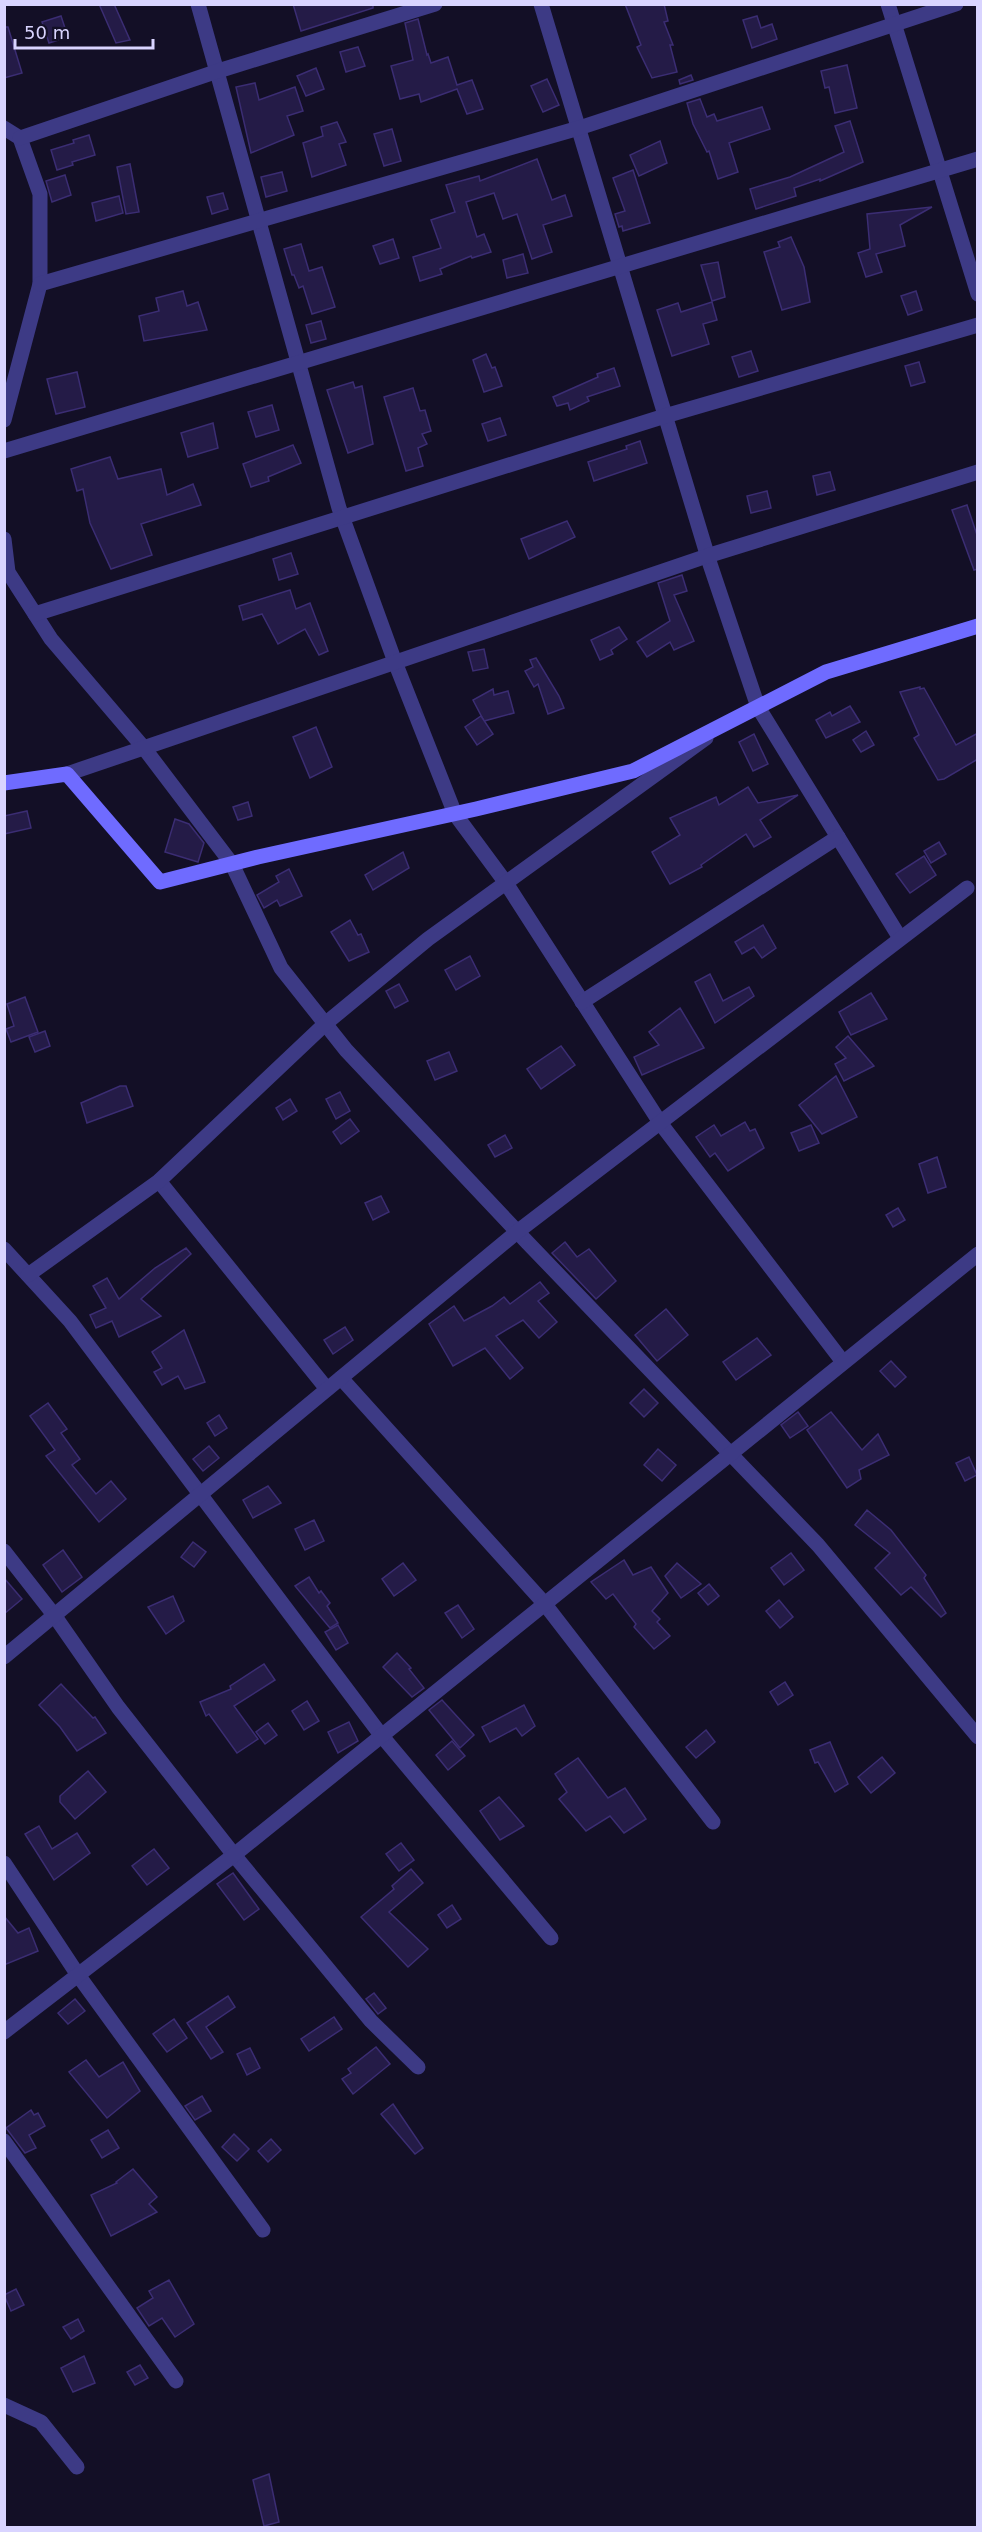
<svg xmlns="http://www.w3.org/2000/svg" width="982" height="2532" viewBox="0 0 982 2532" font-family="'DejaVu Sans',sans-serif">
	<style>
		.building { fill: #241b47; stroke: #3b2d73; stroke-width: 1.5 }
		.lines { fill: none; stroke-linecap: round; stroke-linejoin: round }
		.street { stroke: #3d3a85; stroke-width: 15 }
		.secondary { stroke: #6f6bff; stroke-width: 15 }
	</style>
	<rect width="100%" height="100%" fill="#130f26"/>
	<!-- building -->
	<g class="building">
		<path d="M99,4H114L130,40L116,43Z"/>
		<path d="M293,4H373V8L301,31Z"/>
		<path d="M625,4H664L668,21L664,22L673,45H670L677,72L652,78L637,47L641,45Z"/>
		<path d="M61,16L68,37L49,43L42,22Z"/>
		<path d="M757,16L761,28L772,24L777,39L752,48L743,20Z"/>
		<path d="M418,19L427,55L428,54L431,63L448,57L457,85L472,80L483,109L467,114L457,89L421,102L419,94L400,99L391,66L413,60L405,23Z"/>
		<path d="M4,27H8L22,73L4,78Z"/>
		<path d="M358,47L365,66L346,72L340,52Z"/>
		<path d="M847,65L857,108L835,113L829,87L825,88L821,71Z"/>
		<path d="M316,68L324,89L306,96L297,76Z"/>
		<path d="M691,75L693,80L680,84L679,80Z"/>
		<path d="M547,79L559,105L543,112L531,86Z"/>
		<path d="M255,83L259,100L295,87L303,111L287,116L294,135L251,153L236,87Z"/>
		<path d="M700,99L707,117L714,114L717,121L762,107L770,129L729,143L738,172L718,179L709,151L707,152L693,124L687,103Z"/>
		<path d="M850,121L863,162L820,181V179L794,188L796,196L756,209L750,189L790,177L844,152L835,126Z"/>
		<path d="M337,122L346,142L339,144L346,165L312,177L303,143L323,136L321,127Z"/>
		<path d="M392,129L401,161L384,166L374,134Z"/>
		<path d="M89,135L95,155L72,162L73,165L57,170L51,150L74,143L73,140Z"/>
		<path d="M660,141L667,163L639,176L630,155Z"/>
		<path d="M537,159L552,200L565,195L572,216L543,225L552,252L532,259L517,214L503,219L494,193L466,202L477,237L484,234L491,252L472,258L471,256L440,269L442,274L420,281L413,257L441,248L431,220L455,212L446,185L479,176L480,181Z"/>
		<path d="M130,164L139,212L126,214L117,167Z"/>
		<path d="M633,170L650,223L623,231L622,226L619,227L615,214L625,211L613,178Z"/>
		<path d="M282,172L287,191L266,197L261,177Z"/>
		<path d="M65,175L71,195L52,202L46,181Z"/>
		<path d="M223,193L228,209L212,214L207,197Z"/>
		<path d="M119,196L123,213L96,221L92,203Z"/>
		<path d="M932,207L900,225L905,246L876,254L882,272L866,277L858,253L870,249L867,214Z"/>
		<path d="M791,237L804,267L810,302L782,310L764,252L780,247L778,242Z"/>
		<path d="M393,239L399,258L380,264L373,246Z"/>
		<path d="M301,244L309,271L322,267L335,307L312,314L303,286L299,288L294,275H292L284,249Z"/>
		<path d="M523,254L528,273L507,278L503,260Z"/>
		<path d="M718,262L725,297L712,301L701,265Z"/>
		<path d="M183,291L187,306L198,302L207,330L144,341L139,316L159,311L156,298Z"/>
		<path d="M916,291L922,310L908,315L901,296Z"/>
		<path d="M712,302L717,320L703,324L709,344L672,356L657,310L678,303L681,312Z"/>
		<path d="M321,321L326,339L311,343L306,325Z"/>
		<path d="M751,351L758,371L739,377L732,357Z"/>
		<path d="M486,354L492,368L495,367L502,386L484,392L473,360Z"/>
		<path d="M919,362L925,382L911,386L905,366Z"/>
		<path d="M614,368L620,386L587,397L589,401L570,410L568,403L557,406L553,397L598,377L597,374Z"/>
		<path d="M77,372L85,407L56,414L47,379Z"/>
		<path d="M353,382L355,388L362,386L373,444L348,453L327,390Z"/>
		<path d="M413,388L420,411L425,410L431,431L422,434L427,444L418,448L423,466L406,471L384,397Z"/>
		<path d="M272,405L279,430L256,437L248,412Z"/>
		<path d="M500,418L506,435L488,441L482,424Z"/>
		<path d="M213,423L218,448L188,457L181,433Z"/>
		<path d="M640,441L647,463L594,481L588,462L627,449L626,446Z"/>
		<path d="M293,445L301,463L268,477L269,481L251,487L243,464Z"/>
		<path d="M110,457L118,479L161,469L167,495L193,484L201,505L141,524L152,555L111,569L90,523L83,489L77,491L71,469Z"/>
		<path d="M830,472L835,490L817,495L813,476Z"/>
		<path d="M767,491L771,508L751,513L747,496Z"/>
		<path d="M967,505L978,538V569L974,570L952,510Z"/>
		<path d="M567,521L575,537L529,559L521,539Z"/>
		<path d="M291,553L298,574L279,580L273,559Z"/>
		<path d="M682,575L687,591L674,595L694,641L674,650L670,642L647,657L637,642L670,621L658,583Z"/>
		<path d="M290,590L296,609L310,603L328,651L319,655L305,629L278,644L262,614L243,620L239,606Z"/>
		<path d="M619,627L627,639L611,650L613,654L600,660L591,640Z"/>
		<path d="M484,649L488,668L473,671L468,652Z"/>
		<path d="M536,658L559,696L564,708L548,714L538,684L534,687L525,671L533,667L530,660Z"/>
		<path d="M920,687V689L924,688L956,745L978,733V759L944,779L938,780L914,738L919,735L900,692Z"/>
		<path d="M493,689L494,695L508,691L514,713L484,721L473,700Z"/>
		<path d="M850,706L860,722L826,738L816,720L830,712L832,716Z"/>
		<path d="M481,716L493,734L477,745L465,727Z"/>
		<path d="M316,727L332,767L310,778L293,737Z"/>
		<path d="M866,731L874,745L861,752L853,740Z"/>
		<path d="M754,734L768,764L753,771L739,742Z"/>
		<path d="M748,787L758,803L798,795L760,820L771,837L754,847L746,834L701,865L702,867L670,884L652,852L680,835L670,818L716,797L719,805Z"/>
		<path d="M248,802L252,816L238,820L233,807Z"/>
		<path d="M27,811L31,828L4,834V816Z"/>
		<path d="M175,819L189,824L204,843L198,862L165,852Z"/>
		<path d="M939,842L946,854L931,863L924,851Z"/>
		<path d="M403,852L409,868L373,890L365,875Z"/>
		<path d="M924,856L936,875L910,893L896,874Z"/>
		<path d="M289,869L302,896L280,906L277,900L264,908L257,895L279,882L276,876Z"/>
		<path d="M350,920L358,935L361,934L369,952L349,961L331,932Z"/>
		<path d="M763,925L776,948L762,958L754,947L742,954L735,942Z"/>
		<path d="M470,956L480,976L456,990L445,970Z"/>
		<path d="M710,974L723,1001L749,987L754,996L715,1023L695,982Z"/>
		<path d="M399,984L408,1001L395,1008L386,991Z"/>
		<path d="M871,993L887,1019L851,1035L839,1012Z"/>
		<path d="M25,997L38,1032L11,1042L6,1029L14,1026L7,1004Z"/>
		<path d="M680,1008L704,1048L642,1075L634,1057L659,1045L649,1032Z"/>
		<path d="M45,1031L50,1046L35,1052L29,1037Z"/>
		<path d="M848,1036L874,1066L844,1081L835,1064L846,1058L836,1047Z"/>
		<path d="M561,1046L575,1065L541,1089L527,1069Z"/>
		<path d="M449,1052L457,1071L435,1080L427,1061Z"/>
		<path d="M836,1076L857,1117L822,1134L799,1105Z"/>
		<path d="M120,1086H126L133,1106L87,1123L81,1103Z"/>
		<path d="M340,1092L350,1111L336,1119L326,1099Z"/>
		<path d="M290,1099L297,1111L283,1120L276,1108Z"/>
		<path d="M350,1119L359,1131L341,1144L333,1132Z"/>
		<path d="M745,1122L750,1131L755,1129L764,1148L728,1171L715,1153L710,1157L696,1137L714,1125L721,1136Z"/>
		<path d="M811,1125L819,1143L799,1151L791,1133Z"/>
		<path d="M505,1135L512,1148L495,1157L488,1145Z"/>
		<path d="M937,1157L946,1187L928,1193L919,1164Z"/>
		<path d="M381,1196L389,1212L373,1220L365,1203Z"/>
		<path d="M898,1208L905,1220L893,1227L886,1215Z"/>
		<path d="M565,1242L577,1257L589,1249L616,1281L596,1299L552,1253Z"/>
		<path d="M186,1248L191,1254L141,1299L161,1316L119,1337L112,1321L96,1328L90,1315L106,1308L93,1286L107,1278L119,1299L155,1268Z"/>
		<path d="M540,1282L549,1293L538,1301L557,1322L539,1338L523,1320L496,1336L523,1368L510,1379L485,1348L453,1366L429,1324L454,1306L464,1321L492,1306L504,1297L510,1304Z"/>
		<path d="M666,1309L688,1335L657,1361L635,1335Z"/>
		<path d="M345,1327L353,1340L333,1354L324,1340Z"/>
		<path d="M184,1330L205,1382L185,1389L178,1376L162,1385L154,1372L162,1368L152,1352Z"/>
		<path d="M757,1338L771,1355L736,1380L723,1362Z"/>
		<path d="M891,1361L906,1377L895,1387L880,1371Z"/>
		<path d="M644,1389L658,1403L644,1417L630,1403Z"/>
		<path d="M48,1403L67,1429L61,1433L80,1459L72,1465L96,1494L111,1481L126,1499L99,1522L46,1456L55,1450L30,1416Z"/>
		<path d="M798,1412L808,1426L790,1438L781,1425Z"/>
		<path d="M831,1412L862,1450L878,1434L889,1455L859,1470L861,1479L847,1488L807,1430Z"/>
		<path d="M219,1415L227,1428L215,1436L207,1423Z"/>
		<path d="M209,1446L219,1458L203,1471L193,1459Z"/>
		<path d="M658,1449L676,1465L662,1481L644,1465Z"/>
		<path d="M969,1457L977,1475L965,1481L956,1463Z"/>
		<path d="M268,1486L281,1503L253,1518L243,1500Z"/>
		<path d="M867,1510L891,1530L926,1575L924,1578L946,1613L941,1617L911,1587L901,1595L875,1568L890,1553L855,1525Z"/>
		<path d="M314,1520L324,1541L305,1550L295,1529Z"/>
		<path d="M193,1542L206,1552L194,1567L181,1557Z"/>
		<path d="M63,1550L82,1577L62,1592L43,1565Z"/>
		<path d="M791,1553L804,1570L784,1585L771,1568Z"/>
		<path d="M624,1560L633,1575L651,1567L668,1593L652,1611L660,1619L657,1622L670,1636L654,1649L634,1627L636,1624L613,1594L606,1599L591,1582Z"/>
		<path d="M403,1563L416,1580L394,1596L382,1579Z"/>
		<path d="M677,1563L701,1584L681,1598L665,1576Z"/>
		<path d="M309,1577L319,1593L321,1591L330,1603L327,1606L338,1623L330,1628L295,1586Z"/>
		<path d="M4,1578L22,1599L4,1614Z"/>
		<path d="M709,1584L719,1596L708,1605L698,1593Z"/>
		<path d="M173,1596L184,1621L166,1634L148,1607Z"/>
		<path d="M779,1600L793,1617L780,1628L766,1611Z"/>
		<path d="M458,1605L474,1629L462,1638L445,1613Z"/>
		<path d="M338,1625L348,1643L336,1650L325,1632Z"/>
		<path d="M397,1653L411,1668L409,1669L424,1688L412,1697L383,1667Z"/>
		<path d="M264,1664L275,1680L234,1706L258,1739L237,1753L209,1714L206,1716L200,1702L231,1689L230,1686Z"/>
		<path d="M785,1682L793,1695L778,1705L770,1692Z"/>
		<path d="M61,1684L93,1718L95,1717L106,1733L77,1751L60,1727L39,1705Z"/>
		<path d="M442,1700L474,1735L460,1748L429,1710Z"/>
		<path d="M307,1701L319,1721L304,1730L292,1711Z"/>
		<path d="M524,1705L535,1726L522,1736L516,1728L490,1742L482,1727Z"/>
		<path d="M349,1722L358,1741L338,1753L328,1732Z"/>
		<path d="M268,1723L277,1735L265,1744L256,1732Z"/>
		<path d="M706,1730L715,1742L696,1758L686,1747Z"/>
		<path d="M452,1741L465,1756L448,1770L436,1755Z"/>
		<path d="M830,1742L848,1784L835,1792L818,1762L815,1763L810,1750Z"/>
		<path d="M882,1757L895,1773L871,1793L858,1777Z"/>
		<path d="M578,1758L608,1798L625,1788L646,1819L624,1833L610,1816L586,1831L559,1799L567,1792L555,1774Z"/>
		<path d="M88,1771L106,1792L75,1819L60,1802V1796Z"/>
		<path d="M499,1797L524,1826L500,1840L480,1811Z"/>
		<path d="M39,1826L52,1849L77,1833L90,1853L54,1880L25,1834Z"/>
		<path d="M401,1843L414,1860L399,1871L386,1854Z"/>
		<path d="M154,1849L169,1868L147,1885L132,1866Z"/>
		<path d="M411,1869L423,1883L389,1912L428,1949L408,1967L361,1917L394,1889L392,1886Z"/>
		<path d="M233,1873L259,1909L244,1920L217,1884Z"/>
		<path d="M452,1905L461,1919L447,1928L438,1915Z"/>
		<path d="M4,1916L18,1933L29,1928L38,1951L4,1965Z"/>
		<path d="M374,1993L386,2008L378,2014L366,1999Z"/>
		<path d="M228,1996L235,2007L206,2027L223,2052L211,2059L187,2023Z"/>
		<path d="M75,1999L85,2011L68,2024L58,2013Z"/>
		<path d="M334,2017L342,2029L309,2051L301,2039Z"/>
		<path d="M174,2019L187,2038L167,2052L153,2034Z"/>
		<path d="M376,2047L390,2064L353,2094L342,2079L351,2073L348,2069Z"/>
		<path d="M250,2048L260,2068L247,2075L237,2054Z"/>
		<path d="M86,2060L99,2077L123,2062L140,2091L107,2118L69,2072Z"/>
		<path d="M202,2096L211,2111L195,2120L185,2106Z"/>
		<path d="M393,2104L423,2148L415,2154L381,2114Z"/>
		<path d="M31,2110L34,2115L38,2113L45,2126L29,2135L36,2148L25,2153L6,2128Z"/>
		<path d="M108,2130L119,2148L102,2158L91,2140Z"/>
		<path d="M234,2134L249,2149L237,2161L222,2147Z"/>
		<path d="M271,2139L281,2150L268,2162L258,2151Z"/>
		<path d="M133,2169L157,2197L149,2204L157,2212L111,2236L91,2195L117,2183L116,2182Z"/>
		<path d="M169,2280L194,2324L175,2337L162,2318L149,2326L137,2308L153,2298L149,2291Z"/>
		<path d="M16,2289L24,2305L11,2311L4,2295Z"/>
		<path d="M78,2319L84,2331L71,2339L63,2327Z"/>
		<path d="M84,2356L95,2383L73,2392L61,2368Z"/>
		<path d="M140,2365L148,2378L135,2385L127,2372Z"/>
		<path d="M269,2474L279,2522L264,2526L253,2480Z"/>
	</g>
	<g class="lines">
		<!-- street -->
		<g class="street">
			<path d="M198,4L339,508L395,662L455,814L506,883L661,1124L843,1362"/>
			<path d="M541,4L710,564L758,707L900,938"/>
			<path d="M888,4L978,294"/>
			<path d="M4,128L20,138L40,194V284L4,420"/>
			<path d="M20,138L218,71L435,4"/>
			<path d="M40,284L579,128L956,4"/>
			<path d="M4,451L978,159"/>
			<path d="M4,539L8,572L51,639L144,748L232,864L281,968L346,1050L527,1242L818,1545L978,1737"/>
			<path d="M35,614L665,416L978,325"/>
			<path d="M67,774L707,556L978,472"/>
			<path d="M582,1002L838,837"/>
			<path d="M159,1181L327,1389"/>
			<path d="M4,1249L70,1321L381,1735L551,1938"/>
			<path d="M28,1275L159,1181L325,1024L428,939L706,738"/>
			<path d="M341,1378L544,1603L713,1822"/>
			<path d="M4,1551L54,1615L118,1707L234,1855L371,2021L418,2067"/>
			<path d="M4,1657L517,1232L967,888"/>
			<path d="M4,1863L78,1975L263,2230"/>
			<path d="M4,2032L234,1855L978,1254"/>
			<path d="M4,2141L176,2381"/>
			<path d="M4,2405L41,2422L77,2467"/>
		</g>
		<!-- secondary -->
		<path class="secondary" d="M4,783L67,774L160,882L258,857L476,809L633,771L826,672L978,626"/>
	</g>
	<!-- border -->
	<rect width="982" height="2532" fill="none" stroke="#d9d4ff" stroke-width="12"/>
	<!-- scale -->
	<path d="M15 39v9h138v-9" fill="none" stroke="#d9d4ff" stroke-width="3"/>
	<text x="24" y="39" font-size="18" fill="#d9d4ff" stroke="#130f26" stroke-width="4.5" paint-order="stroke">50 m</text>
</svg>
